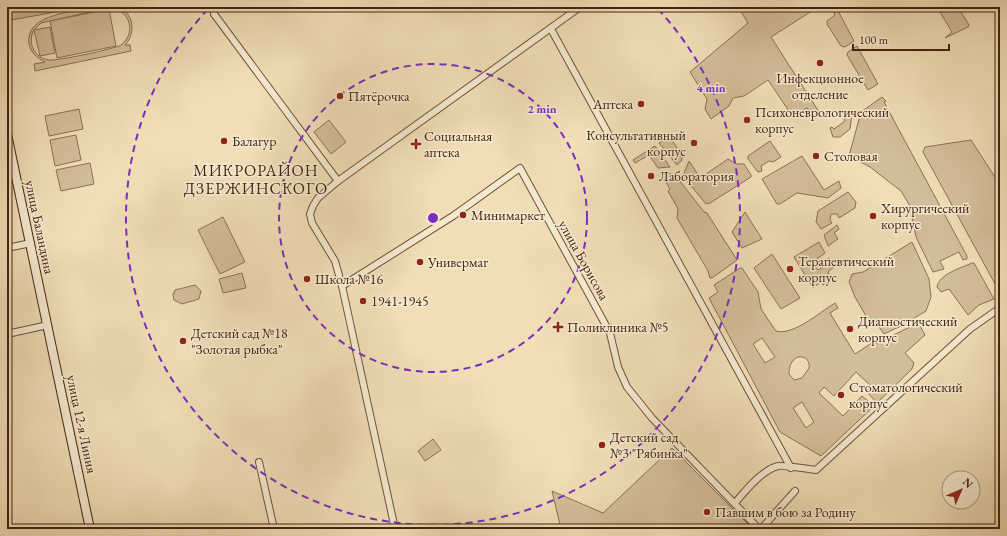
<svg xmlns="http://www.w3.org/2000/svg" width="1007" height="536" viewBox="0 0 1007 536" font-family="'EB Garamond',serif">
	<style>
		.green { fill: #d3be9a; stroke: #8c7056; fill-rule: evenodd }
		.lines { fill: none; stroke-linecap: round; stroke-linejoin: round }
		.street-casing { stroke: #6f513a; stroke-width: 8 }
		.secondary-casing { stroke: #421; stroke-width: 10 }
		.street { stroke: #f5ead0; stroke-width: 6 }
		.secondary { stroke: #f5ead0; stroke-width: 8 }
		.ring { fill: none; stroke: #7b2cbf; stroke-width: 2; stroke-dasharray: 7 5 }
		.poi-dot { fill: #8f2418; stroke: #f5ead0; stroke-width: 1.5 }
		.labels { text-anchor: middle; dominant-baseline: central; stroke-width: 3; stroke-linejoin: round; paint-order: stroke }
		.poi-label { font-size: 14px; fill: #421; stroke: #f5ead0; text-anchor: start }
		.street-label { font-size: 14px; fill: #421; stroke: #f5ead0 }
		.quarter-label { font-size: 16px; letter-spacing: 1px; fill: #421; stroke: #f5ead0 }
		.centre { fill: #7b2cbf; stroke: #f5ead0; stroke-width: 2 }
		.ring-label { font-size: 12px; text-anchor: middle; font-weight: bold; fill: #7b2cbf; stroke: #f5ead0; stroke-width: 3; stroke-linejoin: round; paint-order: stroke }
	</style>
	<rect width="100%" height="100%" fill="#f0deb6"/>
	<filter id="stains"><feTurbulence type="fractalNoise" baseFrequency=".005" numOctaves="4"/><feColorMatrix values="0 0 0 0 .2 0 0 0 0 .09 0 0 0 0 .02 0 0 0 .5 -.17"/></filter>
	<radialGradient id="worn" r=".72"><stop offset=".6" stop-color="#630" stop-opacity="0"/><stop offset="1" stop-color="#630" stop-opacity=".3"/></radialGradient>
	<!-- green -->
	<g class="green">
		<path d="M8,7H84L11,20Z"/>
		<path d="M98,7C105,7 115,5 120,8C135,15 135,35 125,45H130L131,51L35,71L34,64L45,62C37,58 31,53 29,44C24,13 78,11 98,7ZM108,8C117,8 124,12 128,20C132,29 129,39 121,45C114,49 58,61 49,60C34,58 27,42 34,30L40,56L55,53L50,27L34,30L41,23Z"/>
		<path d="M738,7H818L771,37L819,112L813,116L807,108L793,117L768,80L744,96L733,98L729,106L711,119L705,109L707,99L690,72L748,23Z"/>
		<path d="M832,7H836L854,41L845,47L841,46L827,24V21L835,15Z"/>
		<path d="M937,7H958L969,25L968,27L945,38L952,32Z"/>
		<path d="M109,9L116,46L57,58L50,21Z"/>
		<path d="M857,46L878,84L868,90L847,55L848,52Z"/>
		<path d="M882,97L886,101L884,102L967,256V259L963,260L959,252L940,261L944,269L933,272L931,268L916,237L910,206L901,191L870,167L849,156L861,112Z"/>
		<path d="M79,109L83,129L49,136L45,116Z"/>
		<path d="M852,114L850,129L840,137H833L830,128L832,127L834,129L845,121L844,119Z"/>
		<path d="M329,120L346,142L331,154L314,132Z"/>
		<path d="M76,135L81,160L55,166L50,140Z"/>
		<path d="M669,136L680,152L682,160L677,165L659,143Z"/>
		<path d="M971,140L1000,185V293L923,152L925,147Z"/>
		<path d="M770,141L781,157L773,162L769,161L761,166L762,171L758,172L748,159V156Z"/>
		<path d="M655,146L670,167L658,168L649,155L635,163L633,160Z"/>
		<path d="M802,156L824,190L839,181L841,188L828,198L797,193L780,204H777L762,179Z"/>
		<path d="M728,159L737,164H744L751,175V177L710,203L706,204L683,176L689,161L699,176H703Z"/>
		<path d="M90,163L94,184L61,191L56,170Z"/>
		<path d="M668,173L676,176L704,212L707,213L737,260L712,278H710L708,271L677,218L678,209L668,191L670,189L662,176Z"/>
		<path d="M848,192L856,202L855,208L839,218L837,214H831L830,220L832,223L821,229L816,222L818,211Z"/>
		<path d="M745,212L762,239L742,248L732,232Z"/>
		<path d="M223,217L245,262L220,274L198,230Z"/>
		<path d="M837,225L839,229L834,233L838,239L828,246L824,235Z"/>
		<path d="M819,242L825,253L814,261V265L818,270L825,266L822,262L829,258L834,267L828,272L832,280L823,285L821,282L813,288L794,257Z"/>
		<path d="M912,242L929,279L931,297L926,311L901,326L884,334L879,327L870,323L855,297L849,282L852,274L863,272Z"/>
		<path d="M772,254L800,298L781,309L754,268Z"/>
		<path d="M972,263H974L994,299L979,305L968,315L949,289L941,292L937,287C939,274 961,268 972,263Z"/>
		<path d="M740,268H742L758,292L761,309L776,331C793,336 820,312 835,303L838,308L830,313L855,354L872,343H877L916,324L920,326L925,335L905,353L914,363L912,369L877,403L867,392L871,386L856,372L834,396L824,387L819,393L843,416L862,396L874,406L821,456L780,432L709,298L718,292L714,285ZM762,338L775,357L765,363L753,344ZM798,357C806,356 810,361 809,368L802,378L794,380L789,374C789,367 791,360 798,357ZM802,402L814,422L806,428L793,408Z"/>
		<path d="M242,273L246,288L223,293L219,279Z"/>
		<path d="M195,285L201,291L199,299L182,304L174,300L173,295L175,290Z"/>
		<path d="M433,439L441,450L425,461L418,451Z"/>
		<path d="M672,448L750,526L735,529H561L552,491L603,513Z"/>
	</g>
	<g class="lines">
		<defs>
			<g id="street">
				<path d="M214,14L338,181"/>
				<path d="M551,29L791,468"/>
				<path d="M7,248L31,243"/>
				<path d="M342,286L453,216L520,168L610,333L618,367L627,387L652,418L759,529"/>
				<path d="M7,334L48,325"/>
				<path d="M259,462L274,529"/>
				<path d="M735,503C745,491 762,470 778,466C780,465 810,469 816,470L970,329L1000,308"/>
				<path d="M395,529L342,286L335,261L312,223L310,214L313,206L318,198L338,181L580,7"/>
				<path d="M761,529L795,491"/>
			</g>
			<path id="secondary" d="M7,134L90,529"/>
		</defs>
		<!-- street casing -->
		<use href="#street" class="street-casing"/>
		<!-- secondary casing -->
		<use href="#secondary" class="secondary-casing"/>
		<!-- street -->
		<use href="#street" class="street"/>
		<!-- secondary -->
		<use href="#secondary" class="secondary"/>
	</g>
	<!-- distance rings -->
	<g class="ring">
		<circle cx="433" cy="218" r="154"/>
		<path d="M658 9A307 307 0 1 1 208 9"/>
	</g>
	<!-- markers -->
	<g class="poi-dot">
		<circle cx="820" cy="63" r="4"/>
		<circle cx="340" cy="96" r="4"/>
		<circle cx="641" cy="104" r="4"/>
		<circle cx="747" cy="120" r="4"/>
		<circle cx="224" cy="141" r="4"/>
		<circle cx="694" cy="143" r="4"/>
		<path d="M414 138h4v4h4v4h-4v4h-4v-4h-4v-4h4z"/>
		<circle cx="816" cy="156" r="4"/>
		<circle cx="651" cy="176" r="4"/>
		<circle cx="463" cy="215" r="4"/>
		<circle cx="873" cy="216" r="4"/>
		<circle cx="420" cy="262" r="4"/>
		<circle cx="790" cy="269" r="4"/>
		<circle cx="307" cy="279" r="4"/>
		<circle cx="363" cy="301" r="4"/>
		<path d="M556 321h4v4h4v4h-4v4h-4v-4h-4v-4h4z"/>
		<circle cx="850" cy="329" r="4"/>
		<circle cx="183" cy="341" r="4"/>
		<circle cx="841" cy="395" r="4"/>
		<circle cx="602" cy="445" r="4"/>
		<circle cx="707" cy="512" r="4"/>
	</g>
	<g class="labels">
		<!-- poi labels -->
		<g class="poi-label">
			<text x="820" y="78" text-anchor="middle">Инфекционное<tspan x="820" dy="16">отделение</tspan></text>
			<text x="348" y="96">Пятёрочка</text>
			<text x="633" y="104" text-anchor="end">Аптека</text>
			<text x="755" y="112">Психоневрологический<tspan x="755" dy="16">корпус</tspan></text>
			<text x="686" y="135" text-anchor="end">Консультативный<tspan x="686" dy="16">корпус</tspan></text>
			<text x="424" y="136">Социальная<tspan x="424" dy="16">аптека</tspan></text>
			<text x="232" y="141">Балагур</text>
			<text x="824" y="156">Столовая</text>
			<text x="659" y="176">Лаборатория</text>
			<text x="881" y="208">Хирургический<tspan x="881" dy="16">корпус</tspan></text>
			<text x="471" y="215">Минимаркет</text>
			<text x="798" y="261">Терапевтический<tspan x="798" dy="16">корпус</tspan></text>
			<text x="428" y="262">Универмаг</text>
			<text x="315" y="279">Школа №16</text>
			<text x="371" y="301">1941-1945</text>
			<text x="858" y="321">Диагностический<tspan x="858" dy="16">корпус</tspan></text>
			<text x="567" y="327">Поликлиника №5</text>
			<text x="191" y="333">Детский сад №18<tspan x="191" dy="16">"Золотая рыбка"</tspan></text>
			<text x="849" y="387">Стоматологический<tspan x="849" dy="16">корпус</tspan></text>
			<text x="610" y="437">Детский сад<tspan x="610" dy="16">№3 "Рябинка"</tspan></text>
			<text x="715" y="512">Павшим в бою за Родину</text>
		</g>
		<!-- street labels -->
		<g class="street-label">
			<text transform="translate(40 227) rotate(78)">улица Баландина</text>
			<text transform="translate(584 260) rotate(61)">улица Борисова</text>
			<text transform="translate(82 424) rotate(78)">улица 12-я Линия</text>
		</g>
		<!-- quarter labels -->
		<g class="quarter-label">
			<text x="256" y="170">МИКРОРАЙОН<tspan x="256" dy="18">ДЗЕРЖИНСКОГО</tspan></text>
		</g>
	</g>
	<circle cx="433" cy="218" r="6" class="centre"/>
	<g class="ring-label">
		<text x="711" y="92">4 min</text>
		<text x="542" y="113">2 min</text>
	</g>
	<!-- margin -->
	<rect width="1007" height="536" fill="none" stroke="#f0deb6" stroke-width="24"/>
	<rect x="8" y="8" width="991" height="520" fill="none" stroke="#421" stroke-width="2"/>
	<rect x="12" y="12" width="983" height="512" fill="none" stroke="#421"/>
	<!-- north arrow -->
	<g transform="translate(961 490) rotate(45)"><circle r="19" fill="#f5ead0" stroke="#ae9a84"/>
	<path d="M0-3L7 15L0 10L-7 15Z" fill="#8f2418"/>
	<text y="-6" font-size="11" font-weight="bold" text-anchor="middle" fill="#442211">N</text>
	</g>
	<!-- scale -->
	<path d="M853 44v6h96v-6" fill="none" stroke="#442211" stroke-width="2"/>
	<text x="859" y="44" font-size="12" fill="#442211" stroke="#f5ead0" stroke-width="3" paint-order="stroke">100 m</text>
	<rect width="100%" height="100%" filter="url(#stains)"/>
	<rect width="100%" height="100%" fill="url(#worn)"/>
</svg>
